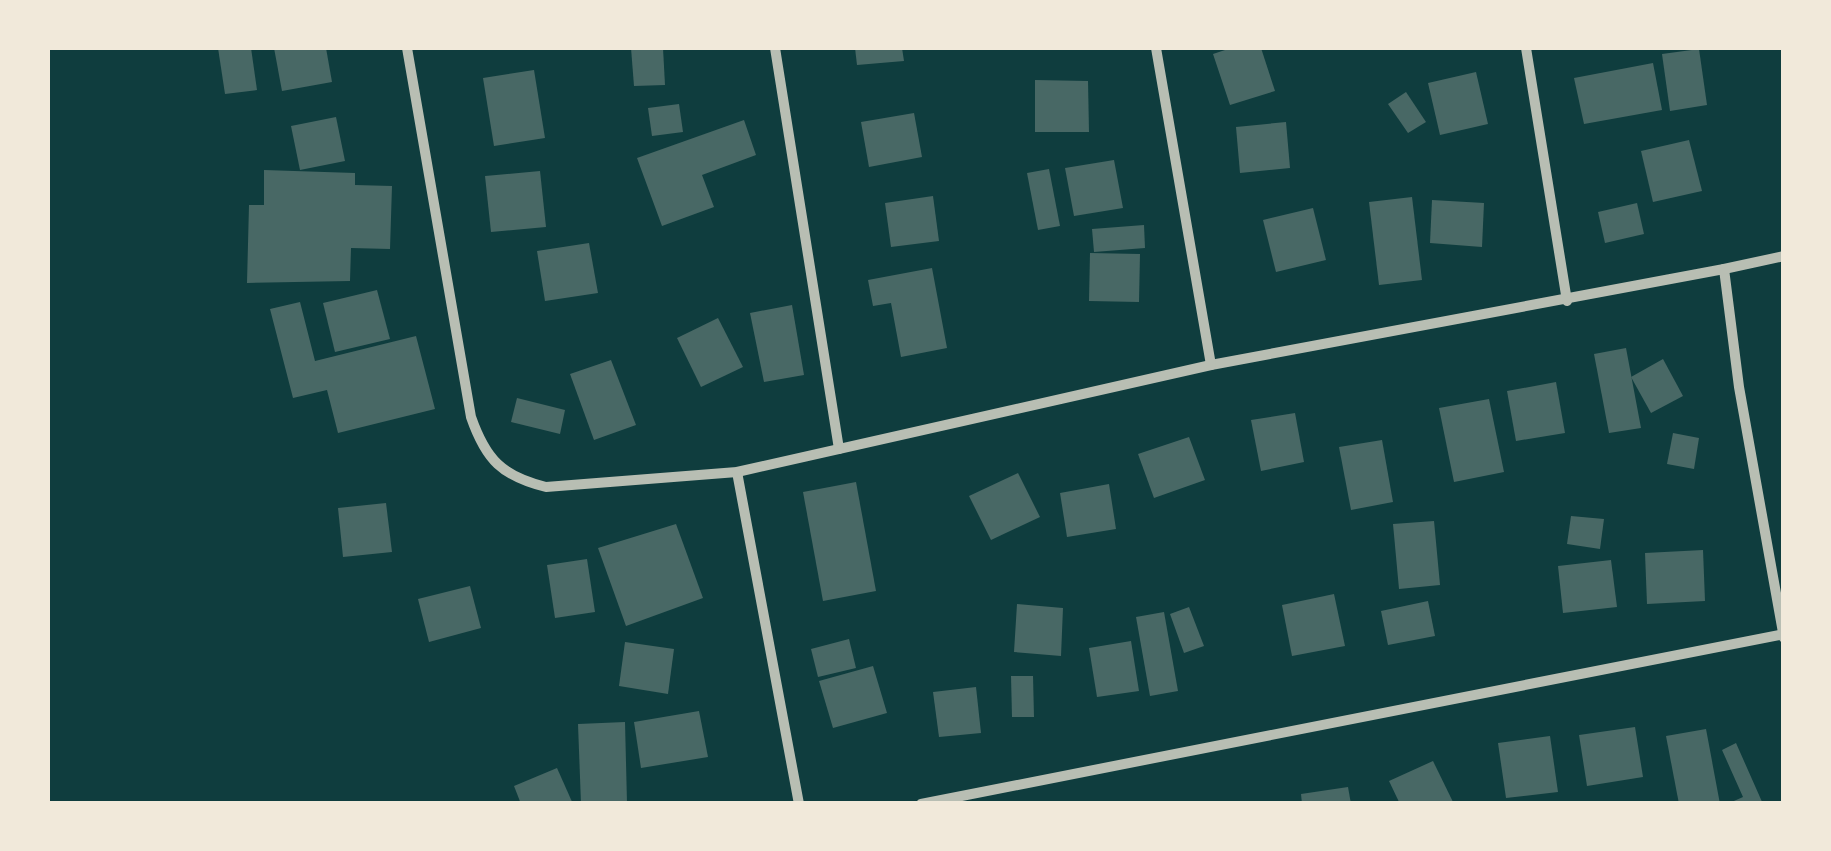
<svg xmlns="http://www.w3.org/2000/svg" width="1831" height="851" viewBox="0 0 1831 851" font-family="Arial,sans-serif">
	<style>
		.building { fill: #486865 }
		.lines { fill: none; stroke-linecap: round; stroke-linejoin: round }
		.minor { stroke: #b8beb3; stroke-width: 10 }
	</style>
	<rect width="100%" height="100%" fill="#0f3d3e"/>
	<!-- building -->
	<g class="building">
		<path d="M218,48H251L257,90L225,94Z"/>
		<path d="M274,48H326L332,82L282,91Z"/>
		<path d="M631,48H663L665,85L634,86Z"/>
		<path d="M855,48H902L904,61L857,65Z"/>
		<path d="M1231,48H1261L1275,91L1230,105L1213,54Z"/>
		<path d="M1699,49L1707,105L1670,111L1662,54Z"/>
		<path d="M1653,63L1662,110L1584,124L1574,78Z"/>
		<path d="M534,70L545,138L494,146L483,78Z"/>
		<path d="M1476,72L1488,124L1440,135L1428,83Z"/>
		<path d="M1035,80L1088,81L1089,132H1035Z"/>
		<path d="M1406,92L1426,122L1408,133L1388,104Z"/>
		<path d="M679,104L683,132L652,136L648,108Z"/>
		<path d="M914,113L922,157L869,167L861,122Z"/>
		<path d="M336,117L345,161L300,170L291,126Z"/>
		<path d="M744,120L756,155L702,175L714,207L662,226L637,158Z"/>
		<path d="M1286,122L1290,168L1240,173L1236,127Z"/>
		<path d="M1689,140L1702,191L1653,202L1641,151Z"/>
		<path d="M1114,160L1123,208L1074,216L1065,168Z"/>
		<path d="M1049,169L1060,226L1038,230L1027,173Z"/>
		<path d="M264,170L355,173V185L392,186L390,249L351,248L350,281L247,283L249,205H264Z"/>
		<path d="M540,171L546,227L491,232L485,176Z"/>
		<path d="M933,196L939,241L891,247L885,203Z"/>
		<path d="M1412,197L1422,280L1379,285L1369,202Z"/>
		<path d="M1432,200L1484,203L1482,247L1430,243Z"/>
		<path d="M1637,203L1644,234L1605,243L1598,212Z"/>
		<path d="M1313,208L1326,260L1276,272L1263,220Z"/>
		<path d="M1144,225L1145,248L1094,252L1092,229Z"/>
		<path d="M589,243L598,293L545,301L537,251Z"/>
		<path d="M1090,253L1140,254L1139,302L1089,301Z"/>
		<path d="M932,268L947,348L901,357L891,303L873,306L868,280Z"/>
		<path d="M377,290L390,339L335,352L323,303Z"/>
		<path d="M300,302L315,361L416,336L435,409L338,433L327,390L293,398L270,309Z"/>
		<path d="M792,305L804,375L764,382L750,313Z"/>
		<path d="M718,318L743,367L701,387L677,338Z"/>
		<path d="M1626,348L1641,428L1609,433L1594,354Z"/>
		<path d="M1663,359L1683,396L1651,413L1631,377Z"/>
		<path d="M611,360L636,425L594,440L570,374Z"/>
		<path d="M1556,382L1565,433L1516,441L1507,391Z"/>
		<path d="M517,398L565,410L560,434L511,422Z"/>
		<path d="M1489,399L1504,472L1454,482L1439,408Z"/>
		<path d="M1295,413L1304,462L1261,471L1251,420Z"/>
		<path d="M1673,433L1699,438L1694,469L1667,464Z"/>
		<path d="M1189,437L1205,480L1154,498L1138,454Z"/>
		<path d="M1382,440L1393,502L1351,510L1339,447Z"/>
		<path d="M1018,473L1040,517L991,540L969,496Z"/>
		<path d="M856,482L876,591L823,601L803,492Z"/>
		<path d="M1109,484L1116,529L1067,537L1060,493Z"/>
		<path d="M386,503L392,552L343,557L338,508Z"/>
		<path d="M1571,516L1604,519L1600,549L1567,544Z"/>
		<path d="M1434,521L1440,585L1399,589L1393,524Z"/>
		<path d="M676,524L703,598L626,626L598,548Z"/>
		<path d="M1703,550L1705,601L1647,604L1645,553Z"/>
		<path d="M587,559L595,612L555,618L547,565Z"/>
		<path d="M1611,560L1617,607L1563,613L1558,566Z"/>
		<path d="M470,586L481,628L429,642L418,599Z"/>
		<path d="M1334,594L1345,646L1292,656L1282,605Z"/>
		<path d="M1428,601L1435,636L1388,645L1381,611Z"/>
		<path d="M1017,604L1063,608L1061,656L1014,652Z"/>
		<path d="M1189,607L1204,646L1184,653L1170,614Z"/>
		<path d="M1164,612L1178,691L1150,696L1136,617Z"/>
		<path d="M849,639L856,668L818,677L811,649Z"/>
		<path d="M1131,641L1139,691L1097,697L1089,648Z"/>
		<path d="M625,642L674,649L668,694L619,686Z"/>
		<path d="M873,666L887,713L833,728L819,681Z"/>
		<path d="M1011,676H1033L1034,717H1012Z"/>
		<path d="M976,687L981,733L939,737L933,692Z"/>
		<path d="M699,711L708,757L641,768L634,722Z"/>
		<path d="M625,722L627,803L581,804L578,724Z"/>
		<path d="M1635,727L1643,777L1587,786L1579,735Z"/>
		<path d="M1706,729L1720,804H1679L1666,736Z"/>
		<path d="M1550,736L1558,792L1506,798L1498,743Z"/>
		<path d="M1736,743L1763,804H1727L1743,797L1722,750Z"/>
		<path d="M1433,761L1454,804H1400L1389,781Z"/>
		<path d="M557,768L573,804H521L514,786Z"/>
		<path d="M1348,787L1351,804H1302L1301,794Z"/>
	</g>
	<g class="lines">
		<!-- minor -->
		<g class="minor">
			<path d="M407,48L471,417C486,460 502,476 546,487L737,472L1211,365L1724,269L1739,387L1784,638"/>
			<path d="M775,48L839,449"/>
			<path d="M1156,48L1211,365"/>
			<path d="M1526,48L1567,301"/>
			<path d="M1724,269L1784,256"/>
			<path d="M737,472L799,804"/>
			<path d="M921,804L1784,634"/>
		</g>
	</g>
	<!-- border -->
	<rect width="1831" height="851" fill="none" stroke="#f1e9da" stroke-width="100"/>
</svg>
